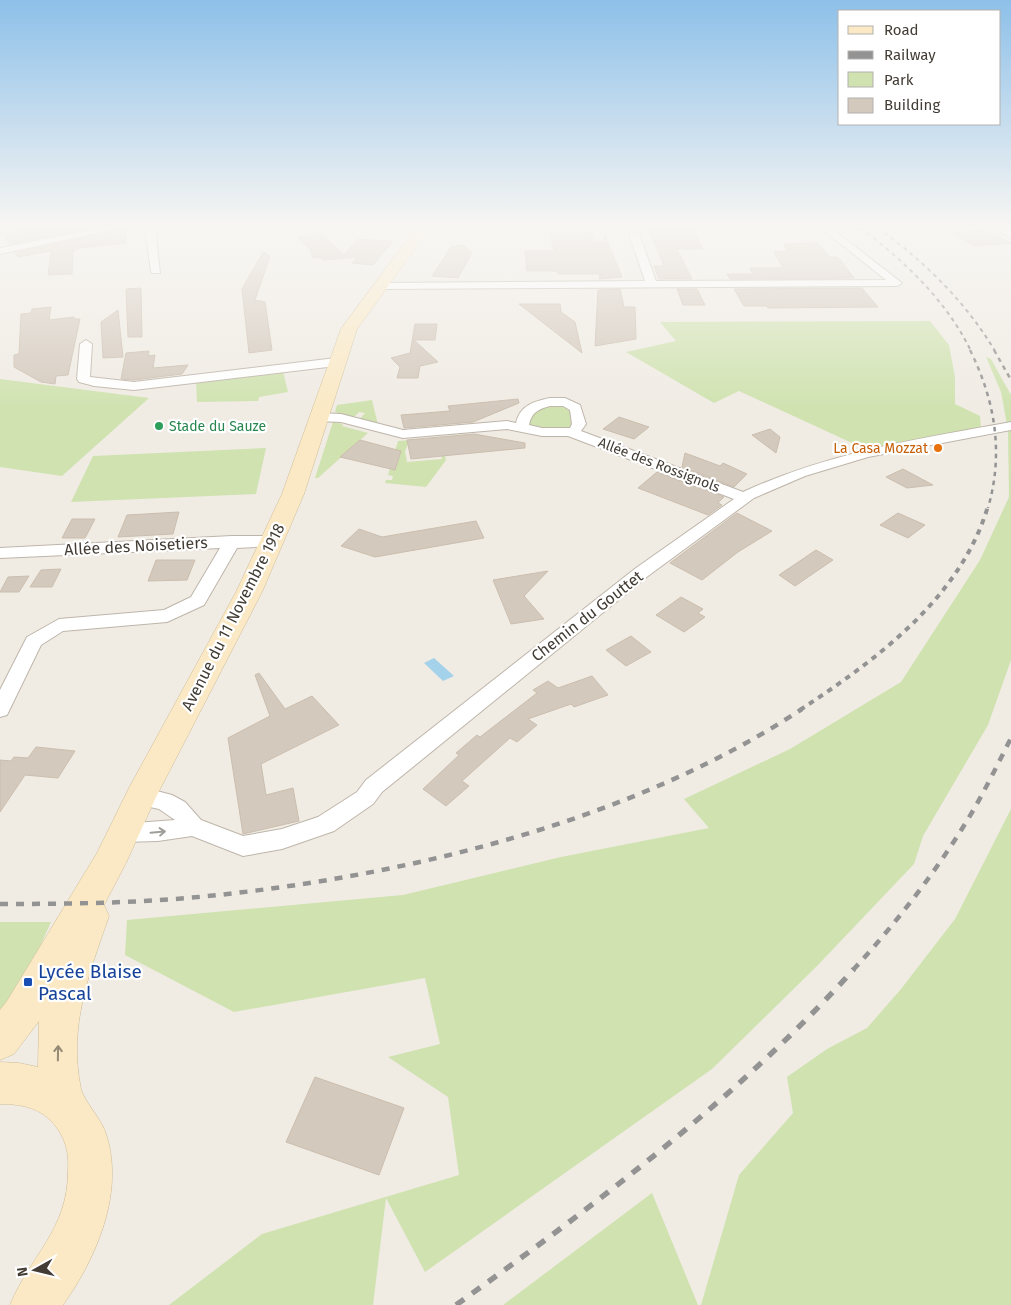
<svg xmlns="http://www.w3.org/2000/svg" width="1011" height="1305" viewBox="0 0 1011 1305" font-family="'Fira Sans',sans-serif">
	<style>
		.green { fill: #cfe2af }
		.water { fill: #a4d2ea }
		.building { fill: #d4c9bd; stroke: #cbbeae }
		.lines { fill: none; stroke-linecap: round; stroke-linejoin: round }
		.street-casing { stroke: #beb5aa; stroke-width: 2 }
		.secondary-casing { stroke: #d0bd99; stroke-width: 1 }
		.street { fill: #fff; fill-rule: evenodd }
		.secondary { fill: #fae9c4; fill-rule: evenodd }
		.rail-far4 { stroke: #939393; stroke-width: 2; stroke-dasharray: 4 4; stroke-linecap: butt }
		.rail-far3 { stroke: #939393; stroke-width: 2.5; stroke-dasharray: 4.5 4.5; stroke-linecap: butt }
		.rail-far2 { stroke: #939393; stroke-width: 4; stroke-dasharray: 5.5 5.5; stroke-linecap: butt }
		.rail-far1 { stroke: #939393; stroke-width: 4.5; stroke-dasharray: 8 8; stroke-linecap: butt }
		.rail { stroke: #939393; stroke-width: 5.5; stroke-dasharray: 10 10; stroke-linecap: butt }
		.oneway { stroke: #a09e9a }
		.oneway2 { stroke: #958a75 }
		.leisure-dot { fill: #2e9e5b; stroke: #fff; stroke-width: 2 }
		.food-dot { fill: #e8710a; stroke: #fff; stroke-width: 2 }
		.transit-dot { fill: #1a4fb4; stroke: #fff; stroke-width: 2 }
		.labels { text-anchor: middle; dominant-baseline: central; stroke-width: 4.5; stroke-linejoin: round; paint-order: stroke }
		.far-leisure-label { font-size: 14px; fill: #27864d; stroke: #fff; text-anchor: start }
		.far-food-label { font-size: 14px; fill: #c56008; stroke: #fff; text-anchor: end }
		.far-street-label { font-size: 14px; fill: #423c34; stroke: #fff }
		.street-label { font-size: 16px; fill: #423c34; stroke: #fff }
		.near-transit-label { font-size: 19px; fill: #164399; stroke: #fff; text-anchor: start }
	</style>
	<rect width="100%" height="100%" fill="#f0ece4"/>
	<!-- green -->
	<g class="green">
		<path d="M930,321L949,345L955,377V404L980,416L981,428L865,449L739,391L714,403L626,352L676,341L660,322Z"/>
		<path d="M986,357L991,359L1011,395V660L988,725L923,836L914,864L817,966L712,1069L425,1272L386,1198L373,1305H169L262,1234L459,1175L448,1097L388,1057L440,1044L425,978L234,1012L125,955L127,920L403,895L561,857L709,828L684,799L790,749L901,682L980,560L1009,497L1008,430L1001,392Z"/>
		<path d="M283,371L288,392L259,397L258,401L197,402L196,382Z"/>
		<path d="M0,379L149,398L62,476L0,467Z"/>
		<path d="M372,400L378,425L359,420L365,413L359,412L353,418L335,412L337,405Z"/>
		<path d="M548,406H565L572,409L575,420L572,427L532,428L529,422L530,416L537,410Z"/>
		<path d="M333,422L343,424L342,426L368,433L318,478H315Z"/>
		<path d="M440,437L446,460L426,487L385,483L386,480H392L393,476L388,475L398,441L410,440L405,451L407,462L442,459L438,443Z"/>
		<path d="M266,448L256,494L71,502L93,456Z"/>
		<path d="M1011,809V1305H701L739,1175L793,1113L787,1077L827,1049L867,1028L901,989L955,919Z"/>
		<path d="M0,922H51L13,1006L0,1009Z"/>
		<path d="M652,1193L698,1305H503Z"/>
	</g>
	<!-- water -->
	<path class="water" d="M434,658L454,676L443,681L424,663Z"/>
	<!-- building -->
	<g class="building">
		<path d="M23,228H89L10,244L4,235Z"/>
		<path d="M126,228V243L80,248L73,251L72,274L48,275L51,251L18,257L15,253Z"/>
		<path d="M692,228L703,249H677L692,279H659L654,266H664L649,229Z"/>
		<path d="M982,230H986L1011,243L974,246L953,233Z"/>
		<path d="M549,231H591L594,242H604L605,236L622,277L599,279L600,274H558L557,271H527L525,251H554Z"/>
		<path d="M320,233L344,255L358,239L393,241L373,265L352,263L357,257L323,260L320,257L313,258L310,249L297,237Z"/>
		<path d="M817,243L830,257H838L854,278L730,279L727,274H753L750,268H783L774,252L787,251L784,244Z"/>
		<path d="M464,245L472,253L458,278L432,276L451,247Z"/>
		<path d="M263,252L270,256L255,300L265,302L272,350L249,353L242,289Z"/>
		<path d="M141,288L142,337H128L126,289Z"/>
		<path d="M862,288L878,307L768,308L766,306H744L734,289Z"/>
		<path d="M620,289L624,307H635L636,339L595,346L598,290Z"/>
		<path d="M677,289H697L705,305H683Z"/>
		<path d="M519,304H560L561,312L575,322L582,353Z"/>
		<path d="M51,307L49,320L74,317V319H80L68,375L56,376L55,384L41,382L14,367V355L19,354L21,314L31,313L32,309Z"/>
		<path d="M118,310L123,357L103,358L101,322Z"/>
		<path d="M415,324H437L435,340H414L438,362L420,366L418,378H397L400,367L391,358L410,353Z"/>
		<path d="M149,351L148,356L155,355L153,368L188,365L182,374L134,380L121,379L126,353Z"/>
		<path d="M518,399L519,403L473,422L404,428L401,415L450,411L448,406Z"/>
		<path d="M619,417L649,427L634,439L603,429Z"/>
		<path d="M770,429L780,437L776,453L752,435Z"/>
		<path d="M474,434L525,443V448L411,459L407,440Z"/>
		<path d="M360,440L401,451L395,470L340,457Z"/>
		<path d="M685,453L720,466L723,463L747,474L734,487L682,467Z"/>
		<path d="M903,469L933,485L907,488L886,477Z"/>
		<path d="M657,472L724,497L718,503L722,505L708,515L638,488Z"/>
		<path d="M179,512L173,534L118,537L127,515Z"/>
		<path d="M737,513L772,531L738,552L702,580L670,563Z"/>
		<path d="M898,513L925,525L908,538L880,525Z"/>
		<path d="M72,519H95L85,538H62Z"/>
		<path d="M476,521L484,538L375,557L341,546L359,529L382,537Z"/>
		<path d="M816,550L833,560L795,586L779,575Z"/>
		<path d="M156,560H195L187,580L148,581Z"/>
		<path d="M61,569L52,587H30L41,570Z"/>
		<path d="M548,571L524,596L544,619L511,624L493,580Z"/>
		<path d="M29,576L19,592H0L8,577Z"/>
		<path d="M681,597L703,609L698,613L705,617L684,632L656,615Z"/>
		<path d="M631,636L651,652L626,666L606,650Z"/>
		<path d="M259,673L285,709L312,696L339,725L261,764L266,795L293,788L299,821L243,834L228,738L270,716L255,675Z"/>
		<path d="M592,676L608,695L574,707L571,704L528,719L537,725L517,742L510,738L462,781L469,786L446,806L423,789L459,755L456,753L477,735L480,737L537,693L533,690L548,681L558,688Z"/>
		<path d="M36,747L75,751L58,778L25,775L0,812V760L11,761L14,757L28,758Z"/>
		<path d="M315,1077L404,1108L379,1175L286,1142Z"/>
	</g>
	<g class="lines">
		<defs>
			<g id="street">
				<path d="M101,228H121L0,254V248Z"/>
				<path d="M145,228H155L160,273H152L151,271Z"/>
				<path d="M627,228H637L656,281L886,280L821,228H831L902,283L897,286L379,289L374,286L379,283L645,281Z"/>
				<path d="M993,228H1005L1011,231V238Z"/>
				<path d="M86,340L92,344L90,377L134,382L336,358L342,362L336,366L134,390L94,386L79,382L77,379L80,344Z"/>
				<path d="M550,398H565L580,405L586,424L581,431L743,492C830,452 918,439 1011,422V430L868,457L805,476L754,498L648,576L382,792L373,804L334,831L282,849L243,856L192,836L158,841L122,842L114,840L111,833L114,826L122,824L175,820L159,809L132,803L129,797L132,791L140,788L149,789L172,795L185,802L201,820L243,836L282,829L318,817L357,792L366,780L636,568L734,499L568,436H542L507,429L403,438L341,422L318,421L311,417L318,413L341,414L403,430L507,421L516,423C520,405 535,401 550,398ZM550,406H563L570,410L572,424L570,428H542L529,425C531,413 538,409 550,406Z"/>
				<path d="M232,536H273L281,541L273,546L237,548L204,605L167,622L63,631L41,645L7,715L0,717V690L27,637L59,619L164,610L191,597L220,548L0,558V548Z"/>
			</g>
			<path id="secondary" d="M416,228H430L357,329L304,494L262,592L156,797L126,863L104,905L109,916C89,974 68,1026 81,1089C83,1099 100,1118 105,1131C126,1190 97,1257 63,1305H10C30,1256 68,1230 68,1171C69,1156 67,1144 59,1131C45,1109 25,1104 0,1104V1062L19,1063L38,1067L39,1021L14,1054L0,1060V1010L7,1001L97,853L129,788L236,592L282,494L341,329Z"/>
		</defs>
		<!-- street casing -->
		<use href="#street" class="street-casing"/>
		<!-- secondary casing -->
		<use href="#secondary" class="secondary-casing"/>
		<!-- street -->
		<use href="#street" class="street"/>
		<!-- secondary -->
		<use href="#secondary" class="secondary"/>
		<!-- rail-far4 -->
		<g class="rail-far4">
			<path d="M861,228C905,262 946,300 971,351"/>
			<path d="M878,228C925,262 965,301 995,351"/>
		</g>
		<!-- rail-far3 -->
		<g class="rail-far3">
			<path d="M970,350C995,400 1004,453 988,508"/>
			<path d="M994,350L1011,380"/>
		</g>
		<!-- rail-far2 -->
		<path class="rail-far2" d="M800,710C876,660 961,598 988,506"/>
		<!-- rail-far1 -->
		<g class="rail-far1">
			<path d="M0,904C73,904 146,903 218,895C415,874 636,819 802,709"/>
			<path d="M853,970C898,921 940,867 974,809C987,786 999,762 1011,738"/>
		</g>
		<!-- rail -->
		<path class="rail" d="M456,1305C594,1206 740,1096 854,969"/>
	</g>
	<!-- one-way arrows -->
	<defs><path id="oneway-shaft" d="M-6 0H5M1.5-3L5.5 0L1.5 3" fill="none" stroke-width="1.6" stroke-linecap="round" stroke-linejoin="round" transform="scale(1.25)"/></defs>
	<use class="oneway" href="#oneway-shaft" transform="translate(158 832) rotate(-5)"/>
	<use class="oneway2" href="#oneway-shaft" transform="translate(58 1053) rotate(-89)"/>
	<!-- sky -->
	<linearGradient id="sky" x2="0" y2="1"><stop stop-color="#8dc0e9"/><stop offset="0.55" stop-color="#f8f6f3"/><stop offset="1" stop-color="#f8f6f3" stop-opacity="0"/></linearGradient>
	<rect width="1011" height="411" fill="url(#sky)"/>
	<!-- markers -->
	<circle class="leisure-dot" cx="159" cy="426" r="5"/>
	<circle class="food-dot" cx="938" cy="448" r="5"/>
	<rect class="transit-dot" x="23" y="977" width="10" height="10" rx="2.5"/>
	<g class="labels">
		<!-- far-leisure labels -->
		<g class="far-leisure-label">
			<text x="169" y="426">Stade du Sauze</text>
		</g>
		<!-- far-food labels -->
		<g class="far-food-label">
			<text x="928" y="448">La Casa Mozzat</text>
		</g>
		<!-- far-street labels -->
		<g class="far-street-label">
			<text transform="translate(659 465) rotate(21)">Allée des Rossignols</text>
		</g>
		<!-- street labels -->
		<g class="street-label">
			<text transform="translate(136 546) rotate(-3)">Allée des Noisetiers</text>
			<text transform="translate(587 616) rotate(-38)">Chemin du Gouttet</text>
			<text transform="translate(233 617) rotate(-63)">Avenue du 11 Novembre 1918</text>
		</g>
		<!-- near-transit labels -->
		<g class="near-transit-label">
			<text x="38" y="971">Lycée Blaise<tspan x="38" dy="22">Pascal</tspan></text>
		</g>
	</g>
	<!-- legend -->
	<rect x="838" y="10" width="162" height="115" fill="#ffffff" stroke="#b3b1ae"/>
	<rect x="848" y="26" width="25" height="8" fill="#fae9c4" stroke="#b3b1ae"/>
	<text x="884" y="35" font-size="15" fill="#423c34">Road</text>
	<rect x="848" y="51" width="25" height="8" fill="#939393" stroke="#b3b1ae"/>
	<text x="884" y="60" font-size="15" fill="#423c34">Railway</text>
	<rect x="848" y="72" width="25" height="15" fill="#cfe2af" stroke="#b3b1ae"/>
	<text x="884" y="85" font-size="15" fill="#423c34">Park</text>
	<rect x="848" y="98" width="25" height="15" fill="#d4c9bd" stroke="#b3b1ae"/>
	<text x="884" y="110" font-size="15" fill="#423c34">Building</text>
	<!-- north arrow -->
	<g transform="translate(35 1270) rotate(262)" stroke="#ffffff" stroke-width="4" paint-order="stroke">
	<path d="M0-4L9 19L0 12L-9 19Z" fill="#423c34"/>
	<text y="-8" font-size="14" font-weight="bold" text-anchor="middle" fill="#423c34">N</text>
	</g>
</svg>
